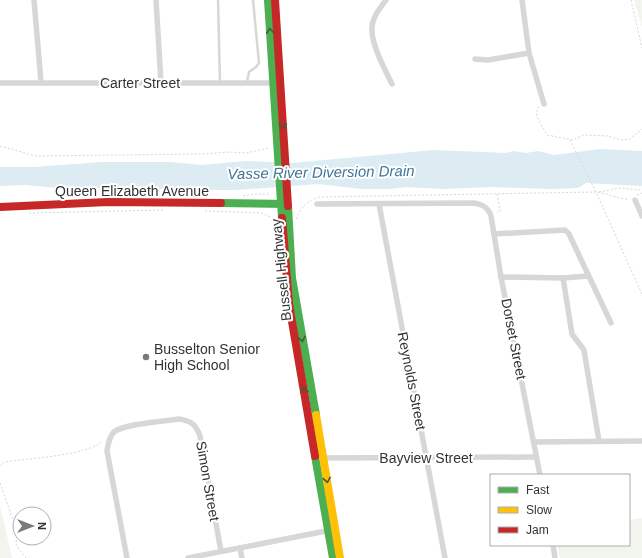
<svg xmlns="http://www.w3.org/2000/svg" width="642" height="558" viewBox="0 0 642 558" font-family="Helvetica,sans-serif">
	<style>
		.green { fill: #f1f5ed }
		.water { fill: #ddebf3 }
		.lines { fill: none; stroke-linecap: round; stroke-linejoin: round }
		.path { stroke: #d6d6d6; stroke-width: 1; stroke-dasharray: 2 2; stroke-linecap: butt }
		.lane { stroke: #d7d7d7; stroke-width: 2.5 }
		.street { stroke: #d7d7d7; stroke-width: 5.5 }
		.fast { stroke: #4caf50; stroke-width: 8 }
		.slow { stroke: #ffc107; stroke-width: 8 }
		.jam { stroke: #c62828; stroke-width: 8 }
		.oneway { stroke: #3c5e3d }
		.poi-dot { fill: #7a7a7a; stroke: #fff; stroke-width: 1.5 }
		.labels { text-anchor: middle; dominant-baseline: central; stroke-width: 4; stroke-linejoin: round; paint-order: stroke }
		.street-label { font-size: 14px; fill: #333; stroke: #fff }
		.poi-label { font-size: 14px; fill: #333; stroke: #fff; text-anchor: start }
		.water-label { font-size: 15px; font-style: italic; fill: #3f7597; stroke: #fff }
	</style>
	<rect width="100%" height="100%" fill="#fff"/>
	<!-- green -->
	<g class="green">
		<path d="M634,0H642V27Z"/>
		<path d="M0,505L12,558H0Z"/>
		<path d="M642,518V558H560L557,545H629V520Z"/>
	</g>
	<!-- water -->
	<path class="water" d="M600,149L642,151V186L586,183L578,188L551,189L490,187L443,189L406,187L390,189H362L318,184L236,190H205L182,187L173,189H158L134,186L79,190L25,185L0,186V167H34L102,162H170L202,165L246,161L292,163L434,150L506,153L513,151L526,153L538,151L554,155Z"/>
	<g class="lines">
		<!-- path -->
		<g class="path">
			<path d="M631,0L642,48"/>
			<path d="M539,107L537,108V117L547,135L573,140L584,135L608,136L622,140L630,139L642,129"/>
			<path d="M570,140L596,192L642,294"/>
			<path d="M0,146L36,156L202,154L229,152L246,153L270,148"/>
			<path d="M599,192L619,188L642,190"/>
			<path d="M497,194L500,211L497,213"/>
			<path d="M637,195L642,193"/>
			<path d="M243,196L255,194H271"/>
			<path d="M205,211L261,213L273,218"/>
			<path d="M29,213L164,210"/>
			<path d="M296,219C301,207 307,201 319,197L596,192C605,193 622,200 629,199"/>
			<path d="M0,466L4,462C24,459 91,455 102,441"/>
			<path d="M0,483L17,531L16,545L26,558"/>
		</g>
		<!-- lane -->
		<g class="lane">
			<path d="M218,0L220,83"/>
			<path d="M247,82L249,72L256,67L259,63L253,0"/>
		</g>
		<!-- street -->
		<g class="street">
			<path d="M34,0L41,82"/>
			<path d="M156,0L161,83"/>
			<path d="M386,0C380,8 372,18 372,28C371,44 385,70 392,84"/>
			<path d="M522,0L529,53L544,104"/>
			<path d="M475,59L488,60L529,53"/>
			<path d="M0,83H276"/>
			<path d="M635,200L642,216"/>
			<path d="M317,204L473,203C482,204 488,207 491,216L501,277L540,475"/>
			<path d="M379,204L445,558"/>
			<path d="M494,234L565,230L569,234L611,323"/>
			<path d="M501,277L563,278L588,276"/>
			<path d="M563,278L572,334L584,350L599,441"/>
			<path d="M534,442L642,441"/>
			<path d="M321,458L536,457"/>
			<path d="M553,545L555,558"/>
			<path d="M240,548L242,558"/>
			<path d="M127,558L107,451C108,445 109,438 113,433C120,424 166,421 179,419C192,421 196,425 200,436L221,551"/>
			<path d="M188,558L331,530"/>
		</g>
		<!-- fast -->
		<g class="fast">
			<path d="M268,0L282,218"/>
			<path d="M221,203L287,204"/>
			<path d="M288,206L292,278L316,415"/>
			<path d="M315,456L333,558"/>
		</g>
		<!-- slow -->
		<path class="slow" d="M316,415L340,558"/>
		<!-- jam -->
		<g class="jam">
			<path d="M275,0L288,206"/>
			<path d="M0,207L108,202L221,203"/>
			<path d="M282,218L289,304L315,456"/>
		</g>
	</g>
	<!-- one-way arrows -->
	<defs><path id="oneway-chevron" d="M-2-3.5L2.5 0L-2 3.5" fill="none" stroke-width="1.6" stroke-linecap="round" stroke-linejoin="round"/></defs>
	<g class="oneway">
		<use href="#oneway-chevron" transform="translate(270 31) rotate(-94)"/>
		<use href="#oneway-chevron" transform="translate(283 126) rotate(87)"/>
		<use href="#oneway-chevron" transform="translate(302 339) rotate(80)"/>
		<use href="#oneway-chevron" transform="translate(304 390) rotate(-100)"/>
		<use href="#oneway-chevron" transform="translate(327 480) rotate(80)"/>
	</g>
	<!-- markers -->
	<circle class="poi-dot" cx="146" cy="357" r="4"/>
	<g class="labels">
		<!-- street labels -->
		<g class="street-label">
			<text x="140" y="83">Carter Street</text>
			<text x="132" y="191">Queen Elizabeth Avenue</text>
			<text transform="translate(281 270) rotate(-96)">Bussell Highway</text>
			<text transform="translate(514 339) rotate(79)">Dorset Street</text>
			<text transform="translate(412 381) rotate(79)">Reynolds Street</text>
			<text x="426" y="458">Bayview Street</text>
			<text transform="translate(208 481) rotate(80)">Simon Street</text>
		</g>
		<!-- poi labels -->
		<g class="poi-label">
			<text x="154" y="349">Busselton Senior<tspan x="154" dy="16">High School</tspan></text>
		</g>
		<!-- water labels -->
		<g class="water-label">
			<text transform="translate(321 172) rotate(-1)">Vasse River Diversion Drain</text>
		</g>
	</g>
	<!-- legend -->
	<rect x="490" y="474" width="140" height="72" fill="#ffffff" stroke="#adadad"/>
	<rect x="498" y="487" width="20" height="6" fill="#4caf50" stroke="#adadad"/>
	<text x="526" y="494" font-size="12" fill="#333333">Fast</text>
	<rect x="498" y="507" width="20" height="6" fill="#ffc107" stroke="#adadad"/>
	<text x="526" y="514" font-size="12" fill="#333333">Slow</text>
	<rect x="498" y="527" width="20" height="6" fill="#c62828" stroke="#adadad"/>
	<text x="526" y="534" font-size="12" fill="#333333">Jam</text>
	<!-- north arrow -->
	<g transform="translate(32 526) rotate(90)"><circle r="19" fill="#ffffff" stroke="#adadad"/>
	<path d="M0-3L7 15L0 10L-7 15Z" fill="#7a7a7a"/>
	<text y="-6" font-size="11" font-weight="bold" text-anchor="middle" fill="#333333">N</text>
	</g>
</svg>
